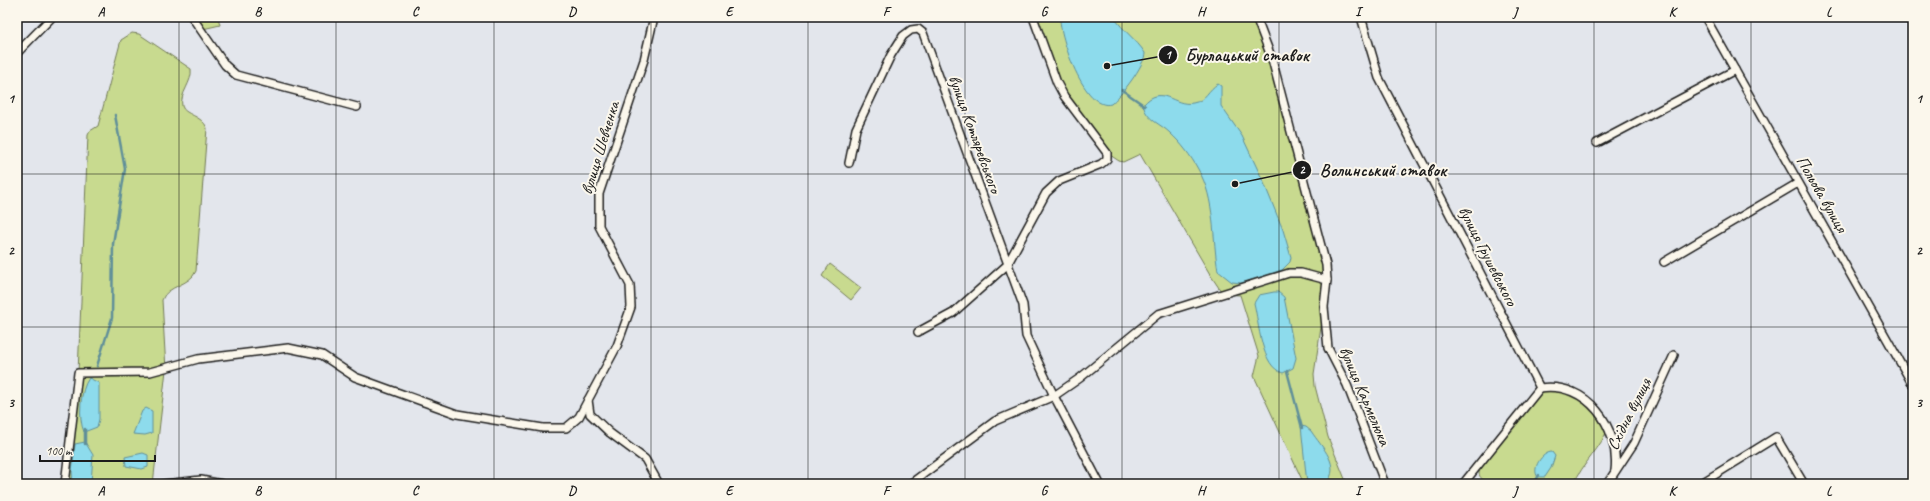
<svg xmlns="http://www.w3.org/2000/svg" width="1930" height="501" viewBox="0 0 1930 501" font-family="Caveat,sans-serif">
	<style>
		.green { fill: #c8da8f; stroke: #727b56 }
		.water { fill: #8ddbec; stroke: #608f99 }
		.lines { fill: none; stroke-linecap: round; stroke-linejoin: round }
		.stream { stroke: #608f99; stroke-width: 2.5 }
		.minor-casing { stroke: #1c1c1c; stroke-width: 10 }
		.minor { stroke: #fbf7ec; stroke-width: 7 }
		.grid { fill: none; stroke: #1c1c1c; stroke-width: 1; stroke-opacity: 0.55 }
		.labels { text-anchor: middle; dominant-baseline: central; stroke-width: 4; stroke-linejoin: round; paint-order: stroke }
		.street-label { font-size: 17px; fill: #1c1c1c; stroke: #fbf7ec }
		.leader { fill: none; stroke: #1c1c1c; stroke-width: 1.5 }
		.callout-dot { fill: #1c1c1c; stroke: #fbf7ec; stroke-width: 1.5 }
		.mark-label { font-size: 12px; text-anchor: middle; font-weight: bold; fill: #fff }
		.callout-label { font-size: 18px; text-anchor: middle; font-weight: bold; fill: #1c1c1c; stroke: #fbf7ec; stroke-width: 4; stroke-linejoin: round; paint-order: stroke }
		.neatline { fill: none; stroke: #1c1c1c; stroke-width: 1.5 }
		.grid-label { font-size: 13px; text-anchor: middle; font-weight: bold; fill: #1c1c1c }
	</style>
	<rect width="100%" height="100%" fill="#e3e6ec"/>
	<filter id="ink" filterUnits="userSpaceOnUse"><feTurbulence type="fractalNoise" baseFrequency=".025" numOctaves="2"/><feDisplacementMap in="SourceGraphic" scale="8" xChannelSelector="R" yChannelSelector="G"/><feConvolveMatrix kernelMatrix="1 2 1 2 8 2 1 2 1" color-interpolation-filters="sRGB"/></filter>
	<g filter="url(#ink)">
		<!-- green -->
		<g class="green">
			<path d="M197,17H218L220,25L203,29Z"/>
			<path d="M1033,17H1256L1272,59L1326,265L1324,307L1314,374L1315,386L1328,437L1347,484H1304L1254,376L1259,356L1240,295L1223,294L1211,276L1140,154L1123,162L1119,161L1107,153L1064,96Z"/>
			<path d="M132,33L139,34L191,69C193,82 179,94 182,106C184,115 202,115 207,128L196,271C190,286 167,285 162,300L166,370L153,484H65L78,373L88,135L90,131L98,126L121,40Z"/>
			<path d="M830,264L861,288L851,300L822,276Z"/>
			<path d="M1540,388L1580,395L1608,427C1602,448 1582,463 1574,484H1489C1485,481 1479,478 1479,473C1481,453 1526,405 1540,388Z"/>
		</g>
		<!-- water -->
		<g class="water">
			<path d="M1060,17H1114C1123,31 1136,39 1145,53C1145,65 1121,96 1111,104C1085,112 1059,36 1060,17Z"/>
			<path d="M1218,84L1221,86V106L1242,136L1264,183L1283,230L1291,257L1290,262L1282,270L1241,283L1232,282L1218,271C1212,238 1216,200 1198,169C1191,156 1181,143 1170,133C1160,123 1147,121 1143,105C1162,83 1173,107 1193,103C1206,101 1208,89 1218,84Z"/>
			<path d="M1274,292H1278L1284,297L1296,358L1293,368L1283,373C1261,367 1259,323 1254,303L1259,295Z"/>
			<path d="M89,378L99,383V419L97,427L84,432C78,418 80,390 89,378Z"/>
			<path d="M146,408L152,411V433L145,435L133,434L142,411Z"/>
			<path d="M1301,426L1306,427L1311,431C1322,448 1342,465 1326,484H1307Z"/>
			<path d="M85,442L93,455L91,483H73L72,472L75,444Z"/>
			<path d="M1552,452L1555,456L1551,468L1545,477H1538C1531,469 1542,452 1552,452Z"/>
			<path d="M143,453L148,455V467L142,469L126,466L125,457Z"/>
		</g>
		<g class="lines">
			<!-- stream -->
			<g class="stream">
				<path d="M1122,90L1145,106"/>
				<path d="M97,366L112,318L113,244L125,169L115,115"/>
				<path d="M1287,371L1302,428"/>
				<path d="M85,444V429"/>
				<path d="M1534,484L1539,475"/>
			</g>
			<defs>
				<g id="minor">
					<path d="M192,17L225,65L236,75L357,107"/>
					<path d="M654,17L644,60L599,194V226L630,285L631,307L617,346L588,400L590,414L610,433L645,459L659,484"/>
					<path d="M1256,17L1272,59L1326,265L1327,280L1324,307L1328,348L1347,385L1385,484"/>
					<path d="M1361,17L1379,78L1540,388C1587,381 1620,427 1615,471"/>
					<path d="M1705,17L1913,385"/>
					<path d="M17,53L52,17"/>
					<path d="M1597,143L1735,70"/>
					<path d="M849,163L856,129L891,55L903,36L911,30L918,29L923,33L1023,305L1026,336L1054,396L1100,484"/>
					<path d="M1664,262L1798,183"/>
					<path d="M918,332L953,313L1007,265L1046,193L1059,181L1101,164L1107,159V153L1064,96L1057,83L1033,17"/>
					<path d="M65,484L78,373L150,372L198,359L288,348L322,355L355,377L457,414L543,428H566L579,417L588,400"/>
					<path d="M164,484L201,480L222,484"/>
					<path d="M910,484L995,421L1054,396L1080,378L1158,314L1289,273H1301L1327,280"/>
					<path d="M1463,484L1540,388"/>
					<path d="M1607,484L1634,443L1674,355"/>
					<path d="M1700,484L1776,437L1804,484"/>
				</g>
			</defs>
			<!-- minor casing -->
			<use href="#minor" class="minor-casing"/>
			<!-- minor -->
			<use href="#minor" class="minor"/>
		</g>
	</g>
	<!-- grid -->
	<path class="grid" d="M179,17V484M336,17V484M494,17V484M651,17V484M808,17V484M965,17V484M1122,17V484M1279,17V484M1436,17V484M1594,17V484M1751,17V484M17,174H1913M17,327H1913"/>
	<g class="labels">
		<!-- street labels -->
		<g class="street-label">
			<text transform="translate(975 134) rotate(70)">вулиця Котляревського</text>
			<text transform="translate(600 148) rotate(-73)">вулиця Шевченка</text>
			<text transform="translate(1822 194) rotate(60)">Польова вулиця</text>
			<text transform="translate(1488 256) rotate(63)">вулиця Грушевського</text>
			<text transform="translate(1365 396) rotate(67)">вулиця Кармелюка</text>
			<text transform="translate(1629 414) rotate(-63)">Східна вулиця</text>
		</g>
	</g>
	<!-- callouts -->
	<path class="leader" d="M1107 66L1168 55M1235 184L1302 170"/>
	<g class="callout-dot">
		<circle cx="1107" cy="66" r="4"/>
		<circle cx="1235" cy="184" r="4"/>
		<circle cx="1168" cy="55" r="10"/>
		<circle cx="1302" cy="170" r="10"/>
	</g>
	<g class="mark-label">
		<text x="1168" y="59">1</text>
		<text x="1302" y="174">2</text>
	</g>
	<g class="callout-label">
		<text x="1247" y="61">Бурлацький ставок</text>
		<text x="1383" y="176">Волинський ставок</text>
	</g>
	<!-- margin -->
	<rect width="1930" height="501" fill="none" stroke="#fbf7ec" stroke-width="44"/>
	<!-- scale -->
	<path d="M40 455v6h115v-6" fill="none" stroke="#1c1c1c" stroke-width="2"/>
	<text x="46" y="455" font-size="12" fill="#1c1c1c" stroke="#fbf7ec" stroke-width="3" paint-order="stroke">100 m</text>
	<rect x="22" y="22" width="1886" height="457" class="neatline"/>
	<g class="grid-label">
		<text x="101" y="16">A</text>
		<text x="258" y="16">B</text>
		<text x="415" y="16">C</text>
		<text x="572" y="16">D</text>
		<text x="729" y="16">E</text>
		<text x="886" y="16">F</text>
		<text x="1044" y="16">G</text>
		<text x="1201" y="16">H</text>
		<text x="1358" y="16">I</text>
		<text x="1515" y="16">J</text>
		<text x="1672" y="16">K</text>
		<text x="1829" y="16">L</text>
		<text x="11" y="103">1</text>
		<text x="1919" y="103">1</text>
		<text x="11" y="255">2</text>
		<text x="1919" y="255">2</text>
		<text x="11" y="407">3</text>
		<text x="1919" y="407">3</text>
		<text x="101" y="495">A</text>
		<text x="258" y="495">B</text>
		<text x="415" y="495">C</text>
		<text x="572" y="495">D</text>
		<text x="729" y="495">E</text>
		<text x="886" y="495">F</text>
		<text x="1044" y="495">G</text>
		<text x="1201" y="495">H</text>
		<text x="1358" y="495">I</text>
		<text x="1515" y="495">J</text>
		<text x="1672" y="495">K</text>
		<text x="1829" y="495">L</text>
	</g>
</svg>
